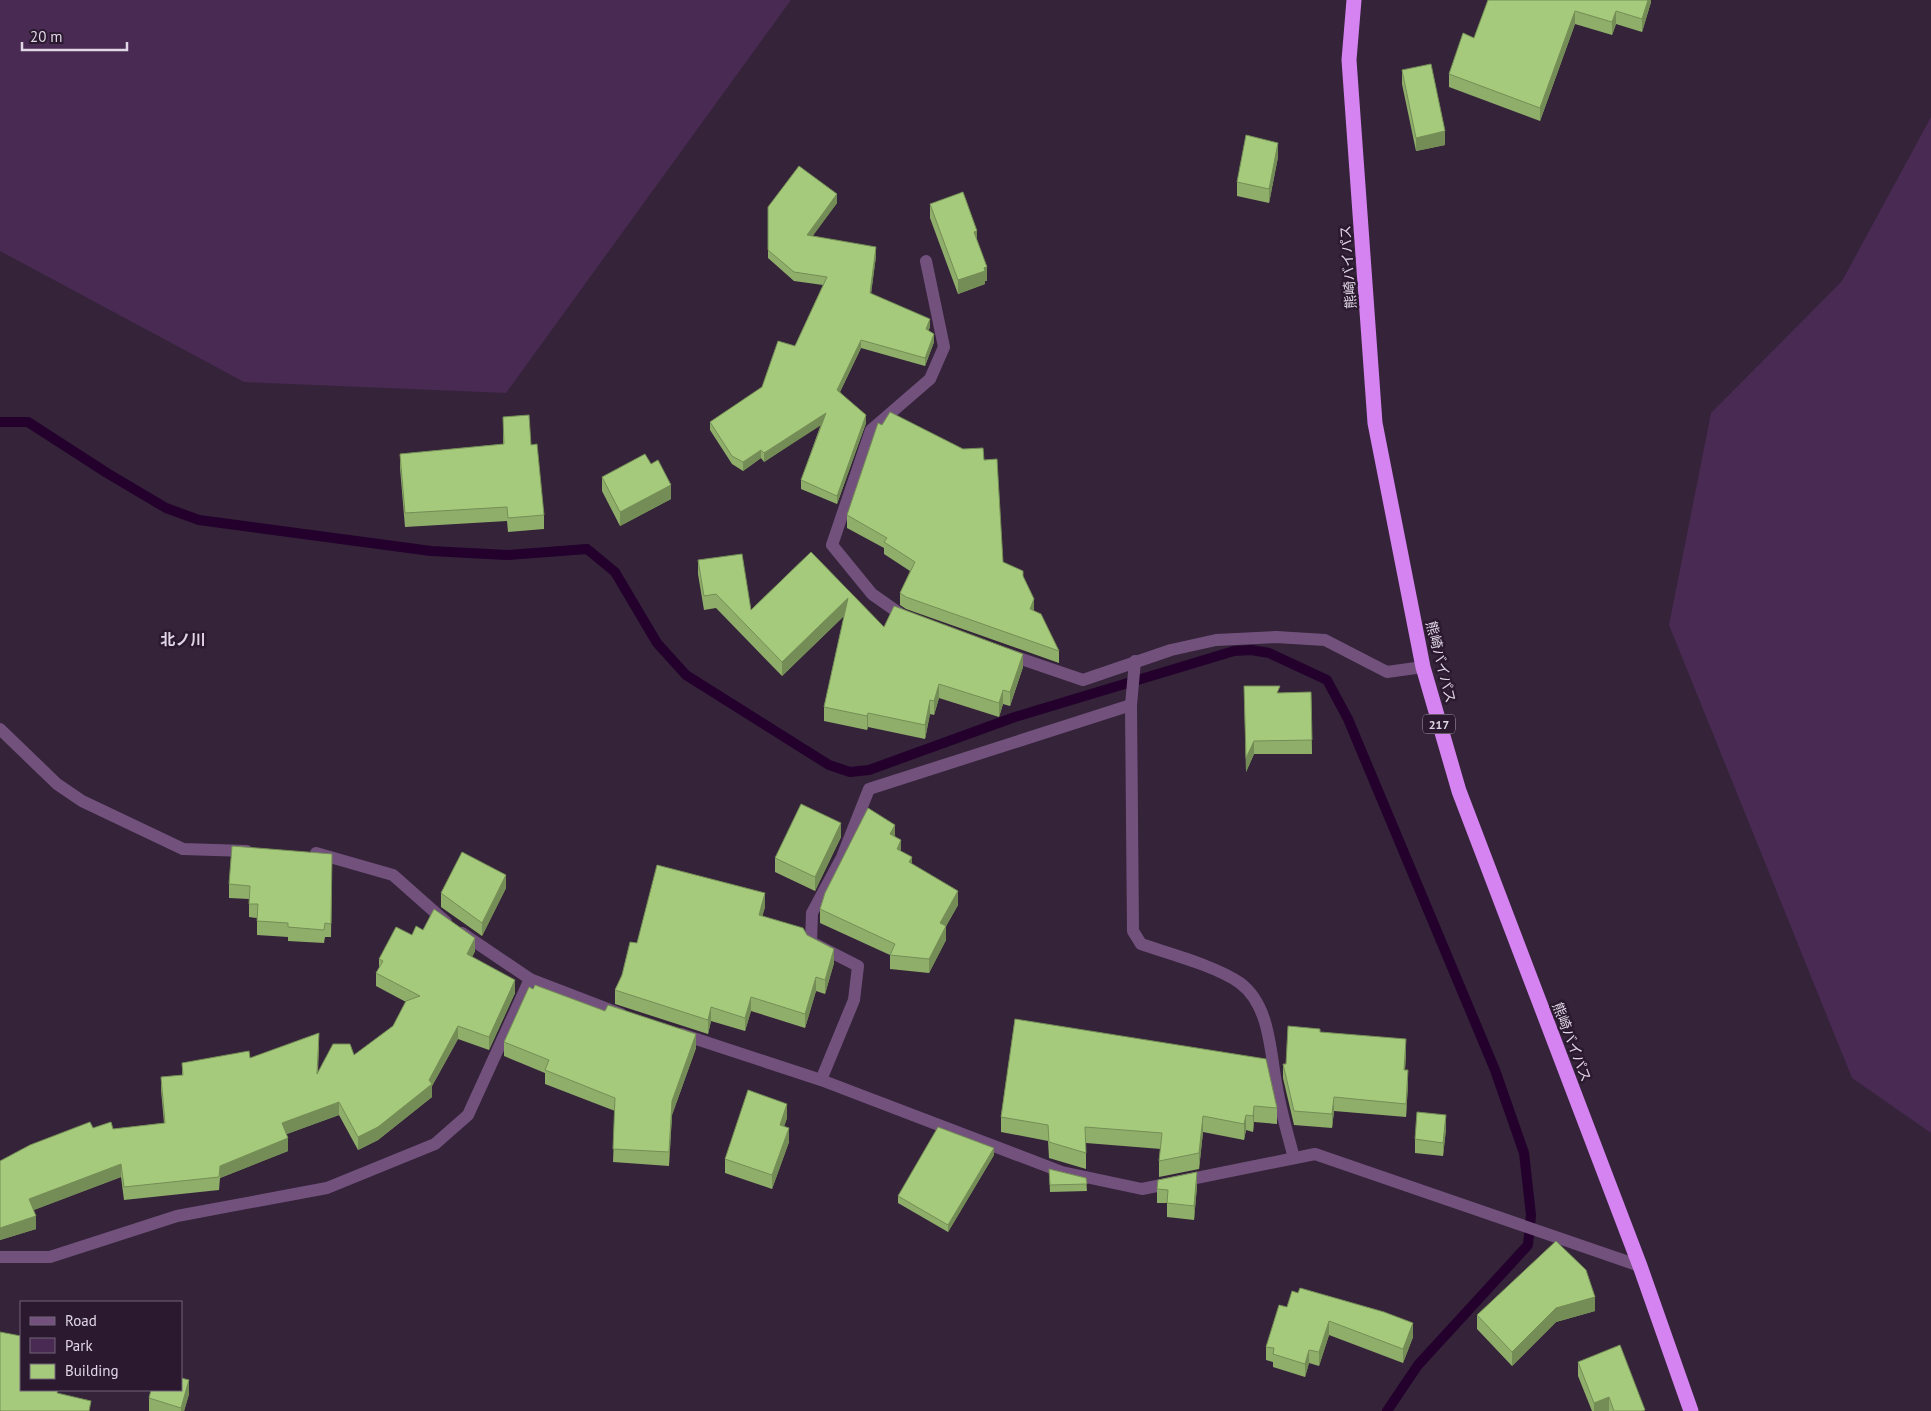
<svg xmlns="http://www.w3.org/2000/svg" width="1931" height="1411" viewBox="0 0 1931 1411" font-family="'PT Sans','Noto Sans JP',sans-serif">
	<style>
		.green { fill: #482a52 }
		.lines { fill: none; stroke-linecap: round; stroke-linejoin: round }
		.stream { stroke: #23012c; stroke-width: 10 }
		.street { stroke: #72527d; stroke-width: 12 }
		.highway { stroke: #d583f0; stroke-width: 15 }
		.wall { fill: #8fae6a }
		.shaded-wall { fill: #748d56 }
		.building { fill: #a6ca7b; stroke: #748d56 }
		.labels { text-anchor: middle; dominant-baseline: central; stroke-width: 5; stroke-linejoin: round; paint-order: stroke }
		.shield { fill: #2a192f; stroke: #aa9dae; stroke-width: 1 }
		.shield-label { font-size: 12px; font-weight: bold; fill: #e1d6e5 }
		.street-label { font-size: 14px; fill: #e1d6e5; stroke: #2a192f }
		.neighbourhood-label { font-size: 15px; font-weight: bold; fill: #e1d6e5; stroke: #2a192f }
	</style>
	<rect width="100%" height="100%" fill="#342339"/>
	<!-- green -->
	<g class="green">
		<path d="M0,0H791L506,393L244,382L0,251Z"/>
		<path d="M1931,117V1133L1852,1078L1669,625L1711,413L1842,281Z"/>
	</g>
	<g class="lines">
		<!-- stream -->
		<path class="stream" d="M0,422H28L107,473L166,508L199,520L431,551L507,555L587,549L615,572L657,643L686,675L829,765L850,772L869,770L1015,717L1234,651L1251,650L1269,653L1327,680L1348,719L1495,1070L1524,1153L1531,1215L1528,1245L1418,1365L1387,1411"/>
		<!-- street -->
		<g class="street">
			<path d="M906,618L872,594L832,545L871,430L930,379L944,347L926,261"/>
			<path d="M1007,654L1083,680L1171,650L1216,640L1276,637L1325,640L1387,672L1423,667"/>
			<path d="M1135,661L1131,705L1133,931L1141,944C1170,954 1216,966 1240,983C1271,1006 1270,1054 1277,1088C1281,1112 1288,1135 1294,1158"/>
			<path d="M0,729L57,784L82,801L183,849L247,851"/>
			<path d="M316,853L393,875L446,922"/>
			<path d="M462,933L530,979L621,1014"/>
			<path d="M681,1034L821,1080L1062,1172L1142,1189L1315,1154L1640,1266"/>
			<path d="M821,1080L854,1000L858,966L811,942L812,913L842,857L869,789L1131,705"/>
			<path d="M0,1257H50L177,1216L327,1188L435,1144L468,1115L530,979"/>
		</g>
		<!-- highway -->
		<path class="highway" d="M1354,0L1349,60L1375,423L1423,667L1459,791L1640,1266L1691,1411"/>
	</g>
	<!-- wall -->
	<g class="wall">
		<path d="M1488,0H1651V2L1642,32L1616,24L1612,35L1575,24L1540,121L1449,87V74L1474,38Z"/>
		<path d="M1402,70L1445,145L1416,151L1402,84Z"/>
		<path d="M1278,157L1269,203L1237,196V182Z"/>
		<path d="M837,203L812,236L876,256L871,293L930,327L928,331L934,342L925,366L861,348L840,392L866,423L837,504L801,489V480L821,424L764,462L761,458L743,471L732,464L710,430V422L762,387L795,346L823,285L794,281L768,258V207Z"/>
		<path d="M930,204L977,241L987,281H985V284L958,294L930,218Z"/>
		<path d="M503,417L531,445L544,515V529L508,532L507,521L405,527L400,468V454L503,444Z"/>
		<path d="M882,425L984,460L1003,562L1023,576L1034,611L1059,651V663L906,609L900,605V593L910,571L884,554V548L847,528V515Z"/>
		<path d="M651,464L671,499L620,526L602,491V477Z"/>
		<path d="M811,552L884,627L1023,667L1010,706L1003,704L999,717L939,698L934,715L930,714L925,739L868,727L867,730L824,721V707L844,616L782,676L716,608L704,610L698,574V560L751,610Z"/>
		<path d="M1244,686L1280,693L1311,692L1312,754H1254L1246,772Z"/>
		<path d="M895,836L901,851L912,864L958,905L946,926V940L929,973L890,969V955L820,923V909Z"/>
		<path d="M841,837L815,891L775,872V858Z"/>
		<path d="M332,854L331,937H325L324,943L288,941V937L257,935V918L249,917V899L229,898V884Z"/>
		<path d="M506,888L482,936L441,907V893Z"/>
		<path d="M765,907L762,916L807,935L834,963L825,994L816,991L805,1028L751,1011L745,1031L711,1021L708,1034L615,1004V990L637,943Z"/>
		<path d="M423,930L475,951L472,957L515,993L489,1050L458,1039L432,1086V1097L378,1140L358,1150L339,1115L286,1134L288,1151L220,1178L219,1190L124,1200L121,1177L33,1210L36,1229L0,1240V1161L93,1128L113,1129L164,1123L161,1090V1077L182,1075V1063L250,1058L319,1045L318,1072L354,1055L393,1026L406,1002L376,986V973L379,968V959L412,935Z"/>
		<path d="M533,989L696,1048L672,1115L669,1166L613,1162L615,1111L545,1084V1073L504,1056V1042Z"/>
		<path d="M1015,1019L1277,1108V1124L1254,1122L1253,1132L1246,1130L1244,1140L1203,1132L1199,1169L1159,1177V1161L1161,1149L1086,1143V1169L1049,1158L1048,1141L1001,1132V1117Z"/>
		<path d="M1320,1032L1406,1053L1405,1070L1408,1084L1406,1117L1334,1111L1332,1128L1294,1125L1283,1078V1064H1286Z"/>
		<path d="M787,1118L784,1126L789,1142L772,1189L725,1173V1159Z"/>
		<path d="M1446,1129L1443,1156L1415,1153V1139Z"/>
		<path d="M994,1155L948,1232L898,1203V1196Z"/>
		<path d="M1049,1169L1086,1178L1087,1191L1050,1192Z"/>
		<path d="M1197,1186L1194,1220L1167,1217V1203H1157V1189Z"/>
		<path d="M1287,1307L1413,1337L1403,1363L1329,1335L1319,1366L1309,1363L1305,1377L1273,1367V1362L1266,1360V1347Z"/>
		<path d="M1595,1311L1556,1322L1512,1366L1477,1329V1315Z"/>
		<path d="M1578,1362L1645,1411H1592L1578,1376Z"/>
		<path d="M189,1394L184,1411H149V1398Z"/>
	</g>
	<!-- shaded-wall -->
	<g class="shaded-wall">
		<path d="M1648,0H1651V2L1642,32V19Z"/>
		<path d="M1575,11V24L1540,121V108Z"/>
		<path d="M1616,11V24L1612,35V22Z"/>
		<path d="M1445,131V145L1416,151V138Z"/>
		<path d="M1278,143V157L1269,203V189Z"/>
		<path d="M837,194V203L807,244V235Z"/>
		<path d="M977,231V245L974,232Z"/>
		<path d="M876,247V256L870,302V293Z"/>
		<path d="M987,267V281H985V284L958,294V280Z"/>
		<path d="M930,319V327L926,338V329Z"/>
		<path d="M934,334V342L925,366V358Z"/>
		<path d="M861,340V348L837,398V390Z"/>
		<path d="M826,413V422L764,462V453Z"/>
		<path d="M866,415V423L837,504V496Z"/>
		<path d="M761,450V458L743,471V462Z"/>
		<path d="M671,485V499L620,526V512Z"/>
		<path d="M848,598V612L782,676V662Z"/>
		<path d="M1034,599V611L1030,609Z"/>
		<path d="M1023,654V667L1010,706V692Z"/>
		<path d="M939,684V698L934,715V701Z"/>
		<path d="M1003,690V704L999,717V703Z"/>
		<path d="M930,700V714L925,739V725Z"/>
		<path d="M868,713V727L867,730V716Z"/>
		<path d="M1254,741V754L1246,772V758Z"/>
		<path d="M841,823V837L815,891V877Z"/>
		<path d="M895,825V839L890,834Z"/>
		<path d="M901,840V854L897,849Z"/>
		<path d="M912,857V871L909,862Z"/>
		<path d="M506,875V888L482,936V923Z"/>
		<path d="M958,891V905L940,937V923Z"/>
		<path d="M765,893V907L759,929V915Z"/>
		<path d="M946,926V940L929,973V959Z"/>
		<path d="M475,938V951L467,967V954Z"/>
		<path d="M834,949V963L825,994V980Z"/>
		<path d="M816,977V991L805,1028V1014Z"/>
		<path d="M515,980V993L489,1050V1037Z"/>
		<path d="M751,997V1011L745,1031V1018Z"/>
		<path d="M711,1007V1021L708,1034V1020Z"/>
		<path d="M458,1026V1039L432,1086V1097L378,1140L358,1150V1137L429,1080Z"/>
		<path d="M696,1034V1048L672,1115L669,1166L672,1101Z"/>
		<path d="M1406,1039V1053L1404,1084V1070Z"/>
		<path d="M1408,1070V1084L1406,1117V1104Z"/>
		<path d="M1334,1097V1111L1332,1128V1114Z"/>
		<path d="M339,1102V1115L282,1136V1123Z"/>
		<path d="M787,1104V1118L780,1139V1125Z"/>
		<path d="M1254,1106V1122L1253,1132V1116Z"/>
		<path d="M1246,1115V1130L1244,1140V1124Z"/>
		<path d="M1446,1115V1129L1443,1156V1143Z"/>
		<path d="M1203,1116V1132L1199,1169V1153Z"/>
		<path d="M789,1128V1142L772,1189V1175Z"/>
		<path d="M288,1138V1151L220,1178V1166Z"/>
		<path d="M994,1148V1155L948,1232V1225Z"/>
		<path d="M121,1164V1177L29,1212V1199Z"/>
		<path d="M1197,1172V1186L1194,1220V1206Z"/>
		<path d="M36,1216V1229L0,1240V1228Z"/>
		<path d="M1595,1297V1311L1556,1322L1512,1366V1352L1556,1308Z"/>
		<path d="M1329,1321V1335L1319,1366V1352Z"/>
		<path d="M1413,1323V1337L1403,1363V1349Z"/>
		<path d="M1309,1350V1363L1305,1377V1364Z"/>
		<path d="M189,1380V1394L184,1411H181V1408Z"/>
		<path d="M1609,1397V1411H1594V1403Z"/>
	</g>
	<!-- building -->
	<g class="building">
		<path d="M1488,0H1648L1642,19L1616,11L1612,22L1575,11L1540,108L1449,74L1463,33L1474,38Z"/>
		<path d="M1431,64L1445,131L1416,138L1402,70Z"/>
		<path d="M1246,135L1278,143L1269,189L1237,182Z"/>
		<path d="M799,166L837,194L807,235L876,247L870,293L930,319L926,329L934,334L925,358L861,340L837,390L866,415L837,496L801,480L826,413L764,453L761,450L743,462L732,456L710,422L762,387L778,341L795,346L827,277L794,272L768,250V207Z"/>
		<path d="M963,192L977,231L974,232L987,267L984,268L985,271L958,280L930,204Z"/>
		<path d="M890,412L963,449L983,448L984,460L997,459L1003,562L1023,571V576L1034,599L1030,609L1041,614L1059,651L906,597L900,593L915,562L884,542L887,538L847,515L878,423L882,425Z"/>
		<path d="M529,415L531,445L537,444L544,515L508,518L507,507L405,513L400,454L504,444L503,417Z"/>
		<path d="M645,454L651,464L658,460L671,485L620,512L602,477Z"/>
		<path d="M811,552L884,627L894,606L1023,654L1010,692L1003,690L999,703L939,684L934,701L930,700L925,725L868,713L867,716L824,707L848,598L782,662L716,594L704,596L698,560L742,554L751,610Z"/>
		<path d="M1244,686H1280L1277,693L1311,692L1312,740L1254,741L1246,758Z"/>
		<path d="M801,804L841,823L815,877L775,858Z"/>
		<path d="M868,808L895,825L890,834L901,840L897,849L912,857L909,862L958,891L940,923L946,926L929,959L890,955L895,944L820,909L825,893Z"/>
		<path d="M232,846L332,854L331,924L325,923L324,930L288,927V923L257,921L258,904H249L250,886L229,884Z"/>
		<path d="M462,852L506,875L482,923L441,893Z"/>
		<path d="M657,865L765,893L759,915L803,928L807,935L834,949L825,980L816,977L805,1014L751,997L745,1018L711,1007L708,1020L615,990L622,975L630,942L637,943Z"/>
		<path d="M434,909L475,938L467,954L515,980L489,1037L458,1026L429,1080L432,1084L378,1127L358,1137L339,1102L282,1123L288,1138L220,1166L219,1177L124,1187L121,1164L29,1199L36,1216L0,1228V1161L30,1145L90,1122L93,1128L111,1122L113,1129L165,1123L161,1077L183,1075L182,1063L249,1051L250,1058L319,1033L317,1074L333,1044H350L354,1055L393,1026L406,1001L420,996L376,973L383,961L379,959L396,927L412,935L416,926L423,930Z"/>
		<path d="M535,985L605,1011L608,1005L696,1034L672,1101L669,1152L613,1149L615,1098L545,1070L549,1060L504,1042L529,987L533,989Z"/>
		<path d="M1015,1019L1266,1059L1277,1108L1254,1106L1253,1116L1246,1115L1244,1124L1203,1116L1199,1153L1159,1161L1162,1133L1085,1127L1086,1153L1049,1142L1048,1125L1001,1117Z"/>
		<path d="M1288,1026L1320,1029V1032L1406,1039L1404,1070H1408L1406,1104L1334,1097L1332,1114L1294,1111L1283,1064H1286Z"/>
		<path d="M748,1090L787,1104L780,1125L789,1128L772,1175L725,1159Z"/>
		<path d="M1417,1112L1446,1115L1443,1143L1415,1139Z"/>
		<path d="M938,1127L994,1148L948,1225L898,1196Z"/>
		<path d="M1049,1169L1086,1178L1087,1184L1050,1185Z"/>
		<path d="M1197,1172L1194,1206L1167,1203L1168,1190L1157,1189L1158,1180Z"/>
		<path d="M1556,1241L1586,1270L1595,1297L1556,1308L1512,1352L1477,1315Z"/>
		<path d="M1300,1288L1384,1312L1413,1323L1403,1349L1329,1321L1319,1352L1309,1350L1305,1364L1273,1354L1274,1348L1266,1347L1279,1305L1287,1307L1292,1291L1298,1293Z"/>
		<path d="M0,1332L21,1336V1390H58L57,1393L91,1401L89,1411H0Z"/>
		<path d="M1620,1345L1645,1410L1642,1411H1614L1609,1397L1594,1403L1578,1362Z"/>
		<path d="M181,1378L189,1380L181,1408L149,1398L151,1390H181Z"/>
	</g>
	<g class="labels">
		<!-- shield labels -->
		<rect class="shield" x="1423" y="714.5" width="32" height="19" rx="4"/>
		<g class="shield-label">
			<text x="1439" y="724">217</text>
		</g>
		<!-- street labels -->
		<g class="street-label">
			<text transform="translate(1348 267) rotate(-94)">熊崎バイパス</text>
			<text transform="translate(1441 662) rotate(76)">熊崎バイパス</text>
			<text transform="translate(1572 1042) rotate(69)">熊崎バイパス</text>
		</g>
		<!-- neighbourhood labels -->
		<g class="neighbourhood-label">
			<text x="183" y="639">北ノ川</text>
		</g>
	</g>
	<!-- legend -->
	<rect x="20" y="1301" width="162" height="90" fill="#2a192f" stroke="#736578"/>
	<rect x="30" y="1317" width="25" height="8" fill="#72527d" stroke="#736578"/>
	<text x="65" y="1326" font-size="15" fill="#e1d6e5">Road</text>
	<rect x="30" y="1338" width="25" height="15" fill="#482a52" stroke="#736578"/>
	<text x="65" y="1351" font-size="15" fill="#e1d6e5">Park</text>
	<rect x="30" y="1364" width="25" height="15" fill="#a6ca7b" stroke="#736578"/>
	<text x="65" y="1376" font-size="15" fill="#e1d6e5">Building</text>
	<!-- scale -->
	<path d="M22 42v8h105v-8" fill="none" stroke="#e1d6e5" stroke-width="2.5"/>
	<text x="30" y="42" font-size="15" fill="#e1d6e5" stroke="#2a192f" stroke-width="4" paint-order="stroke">20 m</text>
</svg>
